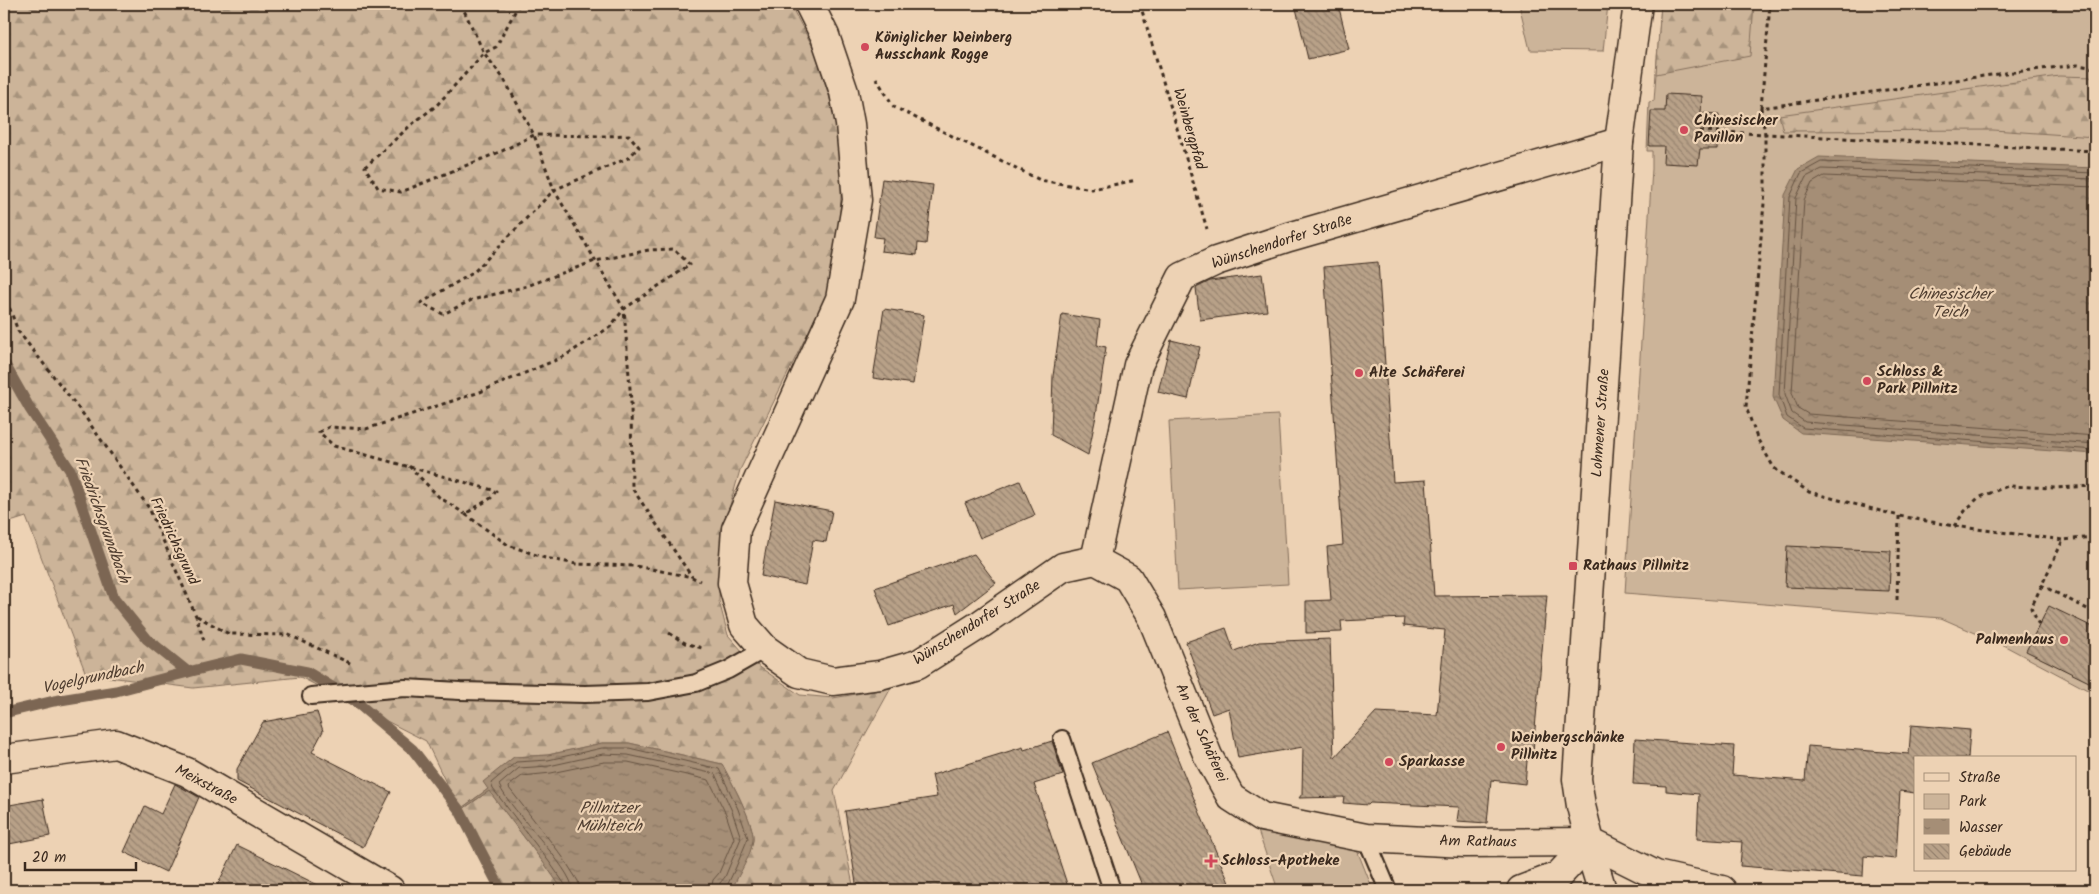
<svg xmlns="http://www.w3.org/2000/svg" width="2099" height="894" viewBox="0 0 2099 894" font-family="Kalam,sans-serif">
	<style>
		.green { fill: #ccb499; stroke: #846f5c }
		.forest { fill: url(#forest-firs); stroke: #846f5c }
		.water { fill: url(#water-ripples); stroke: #7b6653 }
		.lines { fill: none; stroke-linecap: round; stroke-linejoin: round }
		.shore { stroke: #655241; stroke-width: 1 }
		.stream { stroke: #7b6653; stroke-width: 11 }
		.building { fill: url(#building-back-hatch); stroke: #3b2a1e }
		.service-casing { stroke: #3b2a1e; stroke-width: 20 }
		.minor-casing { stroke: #3b2a1e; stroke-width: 31 }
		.tertiary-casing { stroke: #3b2a1e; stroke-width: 31 }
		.secondary-casing { stroke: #3b2a1e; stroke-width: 31 }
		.path { stroke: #3b2a1e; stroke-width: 3; stroke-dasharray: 4 4; stroke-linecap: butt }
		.service { stroke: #edd2b4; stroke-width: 16 }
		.minor { stroke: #edd2b4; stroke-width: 28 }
		.tertiary { stroke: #edd2b4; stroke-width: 28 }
		.secondary { stroke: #edd2b4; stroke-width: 28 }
		.poi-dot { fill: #d1495b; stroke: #edd2b4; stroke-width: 2 }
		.labels { text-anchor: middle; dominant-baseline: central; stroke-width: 4.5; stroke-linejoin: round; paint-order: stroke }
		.poi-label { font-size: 15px; font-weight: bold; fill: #3b2a1e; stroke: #edd2b4; text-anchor: start }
		.street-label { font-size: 15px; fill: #3b2a1e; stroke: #edd2b4 }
		.water-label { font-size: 16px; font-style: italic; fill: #503e30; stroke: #edd2b4 }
	</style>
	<defs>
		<pattern id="forest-firs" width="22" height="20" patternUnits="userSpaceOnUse" patternTransform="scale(1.25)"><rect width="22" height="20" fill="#ccb499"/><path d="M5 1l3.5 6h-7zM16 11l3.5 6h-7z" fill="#a7937c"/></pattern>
		<pattern id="water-ripples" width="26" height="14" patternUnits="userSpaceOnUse" patternTransform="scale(1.25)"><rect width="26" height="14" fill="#a58e76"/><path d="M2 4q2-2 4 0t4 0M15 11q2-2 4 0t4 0" fill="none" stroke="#887460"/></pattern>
		<pattern id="building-back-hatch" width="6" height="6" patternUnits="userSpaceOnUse" patternTransform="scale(1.25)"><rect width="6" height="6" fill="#b8a188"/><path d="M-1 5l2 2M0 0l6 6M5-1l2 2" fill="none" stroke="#97836f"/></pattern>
	</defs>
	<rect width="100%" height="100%" fill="#edd2b4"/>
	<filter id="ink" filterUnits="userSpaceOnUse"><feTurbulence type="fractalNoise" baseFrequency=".02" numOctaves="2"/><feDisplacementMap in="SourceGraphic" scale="10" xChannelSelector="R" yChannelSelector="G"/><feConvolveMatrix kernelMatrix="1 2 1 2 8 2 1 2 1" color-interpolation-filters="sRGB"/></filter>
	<g filter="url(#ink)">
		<!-- green -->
		<g class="green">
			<path d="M1519,4H1608L1603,51L1530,50Z"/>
			<path d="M1661,4H2095V694L2005,646L1941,618L1625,593L1652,169V151H1647L1649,102L1654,101Z"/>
			<path d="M1278,415L1288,584L1178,590L1169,421Z"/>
			<path d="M1255,822L1355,845L1373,890H1278Z"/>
		</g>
		<!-- forest -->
		<g class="forest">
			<path d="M4,4H790L815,51L835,115L843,163L838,246L827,294L740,470L725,523L720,548L719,601L728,635L751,661L800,695L833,698L891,688L834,791L854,890H724L733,887C739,872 751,855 753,840C755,824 730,779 722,764L629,743H602L548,755L514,757L484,782L488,789L459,810L426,741L300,677L193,688L86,674L26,517L4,524Z"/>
			<path d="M1661,4H1754L1750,56L1656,74Z"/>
			<path d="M2059,76L2095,77V137L1993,130L1783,131L1779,115Z"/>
			<path d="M489,791L546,866L563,890H501L460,811Z"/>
		</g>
		<!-- water -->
		<g class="water">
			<path d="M1819,157L2095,168V454L1801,433L1783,420L1773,397L1785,195L1798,169Z"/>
			<path d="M602,743H629L722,764C730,779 755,824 753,840C751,856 740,872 733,887L724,890H563L546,866L489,791L460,811L459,810L488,789L483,782L514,757L548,755Z"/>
		</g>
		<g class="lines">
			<!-- shore -->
			<g class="shore">
				<path d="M2095,173L1821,162L1801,173L1790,197L1779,395L1787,417L1803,428L2095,450"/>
				<path d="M2095,179L1822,169L1806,177L1796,198L1785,394L1792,413L1805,422L2095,444"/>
				<path d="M2095,187L1824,176L1812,183L1804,200L1792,393L1798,408L1808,414L2095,436"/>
				<path d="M566,890V886L550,863L493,789L491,783L516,762L548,760L602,748H629L719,769L738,809L748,838L736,867L725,890"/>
				<path d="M573,890C571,866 511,812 499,785L519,768L549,766L603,754L628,755L715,774L732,811L741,838L725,877L720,883L718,890"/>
				<path d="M580,890L578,881L562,856L509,788L510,785L522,776L551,773L604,762H628L709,780L726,814L734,838L719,873L713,880L711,890"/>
			</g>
			<!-- stream -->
			<g class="stream">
				<path d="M4,363L30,409L70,470L114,598L147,639L188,672L241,659L307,672L355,701L413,750L460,811L501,890"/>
				<path d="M4,713L54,701L116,691L188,672"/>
			</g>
		</g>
		<!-- building -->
		<g class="building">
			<path d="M1295,4H1338L1349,49L1308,59Z"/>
			<path d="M1666,94L1702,96L1701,113L1719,114L1717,149H1700L1698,165L1663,163L1664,146H1649L1651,111H1665Z"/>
			<path d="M882,179L933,185L926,244L918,243L917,255L881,251L883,238L874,237Z"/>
			<path d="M1378,262L1393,482L1426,480L1434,596L1547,595L1533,751L1528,750L1525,784L1491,780L1487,823L1457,821L1459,807L1370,803L1368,805L1343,803L1344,797L1299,798L1302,794L1303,747L1238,758L1229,708L1212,714L1186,642L1226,628L1234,651L1259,642L1330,639L1334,758L1376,712L1437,715L1445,630L1403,626L1404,618L1341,621L1342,632L1306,633V601L1331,600L1327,547L1343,545L1324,267Z"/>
			<path d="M1262,274L1267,311L1200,320L1196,288L1210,281Z"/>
			<path d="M884,309L924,315L913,384L873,378Z"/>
			<path d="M1062,314L1100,320L1097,345L1106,347L1096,416L1088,455L1051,435L1053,376Z"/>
			<path d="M1171,340L1200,347L1188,399L1158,392Z"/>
			<path d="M1020,481L1035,515L980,538L965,503Z"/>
			<path d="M775,500L832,511L826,542L813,540L805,585L761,576Z"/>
			<path d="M1787,546L1891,551L1889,591L1785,587Z"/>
			<path d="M974,554L996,583L957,613L954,604L889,626L875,588Z"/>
			<path d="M2049,606L2095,628V685L2026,651Z"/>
			<path d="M317,712L323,731L312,752L391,792L363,847L237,781V769L263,722Z"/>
			<path d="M1911,725L1970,730L1968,758H1915V793L1900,791L1896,859L1864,856L1863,876L1740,866L1742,842L1697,839L1699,794L1666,791V786L1633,784L1635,739L1734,746L1732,775L1805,781L1808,746L1909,754Z"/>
			<path d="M1167,732L1190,789L1232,890H1144L1092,763Z"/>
			<path d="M1052,741L1063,775L1034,784L1069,890H857L845,811L937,797L932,775L1023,747L1024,750Z"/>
			<path d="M175,784L199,797L166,872L124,852L145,806L161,814Z"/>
			<path d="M43,799L50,836L4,845V806Z"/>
			<path d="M237,845L328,890H215Z"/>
		</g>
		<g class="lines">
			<defs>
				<g id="service">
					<path d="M311,696L405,688L460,691L585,694L648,692L696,683L728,670L765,649"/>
					<path d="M1062,739L1112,890"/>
					<path d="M1366,838L1388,890"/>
				</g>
				<g id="minor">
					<path d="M1095,560L1138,365L1182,277L1216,261L1289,237L1619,142"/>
					<path d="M4,759L116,744L187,772L390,890"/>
					<path d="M1590,842L1595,867L1602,890"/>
					<path d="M1521,890L1558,876L1590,842"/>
				</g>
				<path id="tertiary" d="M809,4L825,36L844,92L850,124L857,200L840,299L736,529L732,583L744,625L765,649L799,673L833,681L880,675L918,664L981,624L1063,567L1095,560L1128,578L1152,618L1208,756L1231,797L1262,817L1366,838L1465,843L1590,842"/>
				<path id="secondary" d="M1638,4L1619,142L1577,779L1581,806L1590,842L1656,875L1722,890"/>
			</defs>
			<!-- service casing -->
			<use href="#service" class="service-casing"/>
			<!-- minor casing -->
			<use href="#minor" class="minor-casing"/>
			<!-- tertiary casing -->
			<use href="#tertiary" class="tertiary-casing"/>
			<!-- secondary casing -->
			<use href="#secondary" class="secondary-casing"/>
			<!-- path -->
			<g class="path">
				<path d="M461,4L484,53L504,79L534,135L554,190L624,309L631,402L632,488L692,577"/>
				<path d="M519,4L496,47L484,53L437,105L411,125L365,167L378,188L401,192L502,151L534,135L605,136L629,135L639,147L628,158L554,190L473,273L421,303L443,314L472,300L527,286L595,261L649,250L674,249L690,265L624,309L610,327L563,357L480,392L366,429L329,427L319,432L334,446L496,491L491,498L465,514L508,545L545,558L576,564L635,566L692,577L700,581"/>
				<path d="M1140,4L1207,229"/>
				<path d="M876,78L894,107L1040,180L1092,189L1137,180"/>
				<path d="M1761,108L1770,4"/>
				<path d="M1700,131L1765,134L1761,108L2005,73L2078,65L2095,68"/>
				<path d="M2095,151L1765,134V192L1746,407L1757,438L1774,468L1809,492L1899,516L1954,526L2063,540L2095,537"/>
				<path d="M4,293L18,331L83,414L149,508L196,616L205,644"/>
				<path d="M409,466L439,497L465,514"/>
				<path d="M1954,526L1965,511L1978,498L2008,486L2055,488L2095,486"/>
				<path d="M2041,585L2095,613"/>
				<path d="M1897,600L1899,516"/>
				<path d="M197,616L229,634L289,635L352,664"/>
				<path d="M2039,625L2031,608L2063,540"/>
				<path d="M669,633L685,643L705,649"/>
			</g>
			<!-- service -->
			<use href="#service" class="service"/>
			<!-- minor -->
			<use href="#minor" class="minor"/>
			<!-- tertiary -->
			<use href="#tertiary" class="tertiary"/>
			<!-- secondary -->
			<use href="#secondary" class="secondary"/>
		</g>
	</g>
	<!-- markers -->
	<g class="poi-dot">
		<circle cx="865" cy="47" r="5"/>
		<circle cx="1684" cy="130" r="5"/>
		<circle cx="1359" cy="373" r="5"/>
		<circle cx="1867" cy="381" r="5"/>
		<rect x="1568" y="561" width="10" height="10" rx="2.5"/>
		<circle cx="2064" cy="640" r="5"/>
		<circle cx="1501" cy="747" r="5"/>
		<circle cx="1389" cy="762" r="5"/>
		<path d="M1208.5 853.5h5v5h5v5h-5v5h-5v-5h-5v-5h5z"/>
	</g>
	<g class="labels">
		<!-- poi labels -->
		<g class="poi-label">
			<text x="875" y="38">Königlicher Weinberg<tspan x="875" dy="17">Ausschank Rogge</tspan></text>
			<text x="1694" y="121">Chinesischer<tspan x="1694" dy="17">Pavillon</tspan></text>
			<text x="1877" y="372">Schloss &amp;<tspan x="1877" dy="17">Park Pillnitz</tspan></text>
			<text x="1369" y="373">Alte Schäferei</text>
			<text x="1583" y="566">Rathaus Pillnitz</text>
			<text x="2054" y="640" text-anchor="end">Palmenhaus</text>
			<text x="1511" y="738">Weinbergschänke<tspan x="1511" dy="17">Pillnitz</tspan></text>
			<text x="1399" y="762">Sparkasse</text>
			<text x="1221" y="861">Schloss-Apotheke</text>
		</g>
		<!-- street labels -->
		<g class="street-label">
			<text transform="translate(1189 129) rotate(74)">Weinbergpfad</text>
			<text transform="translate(1282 242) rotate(-18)">Wünschendorfer Straße</text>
			<text transform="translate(1601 423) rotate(-86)">Lohmener Straße</text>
			<text transform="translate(174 541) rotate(65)">Friedrichsgrund</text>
			<text transform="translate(977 623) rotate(-32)">Wünschendorfer Straße</text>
			<text transform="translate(1201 733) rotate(66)">An der Schäferei</text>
			<text transform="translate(206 785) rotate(28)">Meixstraße</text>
			<text transform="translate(1478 842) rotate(1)">Am Rathaus</text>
		</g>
		<!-- water labels -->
		<g class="water-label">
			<text x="1950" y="294">Chinesischer<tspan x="1950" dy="18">Teich</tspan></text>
			<text transform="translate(102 520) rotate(70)">Friedrichsgrundbach</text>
			<text transform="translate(93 678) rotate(-12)">Vogelgrundbach</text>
			<text x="609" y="808">Pillnitzer<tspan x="609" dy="18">Mühlteich</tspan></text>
		</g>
	</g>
	<!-- margin -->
	<rect width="2099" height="894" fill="none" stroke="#edd2b4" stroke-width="20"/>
	<rect x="10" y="10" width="2079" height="874" fill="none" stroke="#3b2a1e" stroke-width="2" filter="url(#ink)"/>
	<!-- legend -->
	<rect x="1914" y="756" width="162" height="115" fill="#edd2b4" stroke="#a68f78"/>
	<rect x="1924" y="773" width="25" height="8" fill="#edd2b4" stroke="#a68f78"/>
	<text x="1959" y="782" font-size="15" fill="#3b2a1e">Straße</text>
	<rect x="1924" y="794" width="25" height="15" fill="#ccb499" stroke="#a68f78"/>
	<text x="1959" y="806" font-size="15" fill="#3b2a1e">Park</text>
	<rect x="1924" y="819" width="25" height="15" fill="url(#water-ripples)" stroke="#a68f78"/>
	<text x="1959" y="832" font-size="15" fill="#3b2a1e">Wasser</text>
	<rect x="1924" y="844" width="25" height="15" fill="url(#building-back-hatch)" stroke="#a68f78"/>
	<text x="1959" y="856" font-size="15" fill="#3b2a1e">Gebäude</text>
	<!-- scale -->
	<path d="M25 862v8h111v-8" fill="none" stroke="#3b2a1e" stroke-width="2.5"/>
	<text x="32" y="862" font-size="15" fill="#3b2a1e" stroke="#edd2b4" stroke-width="4" paint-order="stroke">20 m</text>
</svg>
